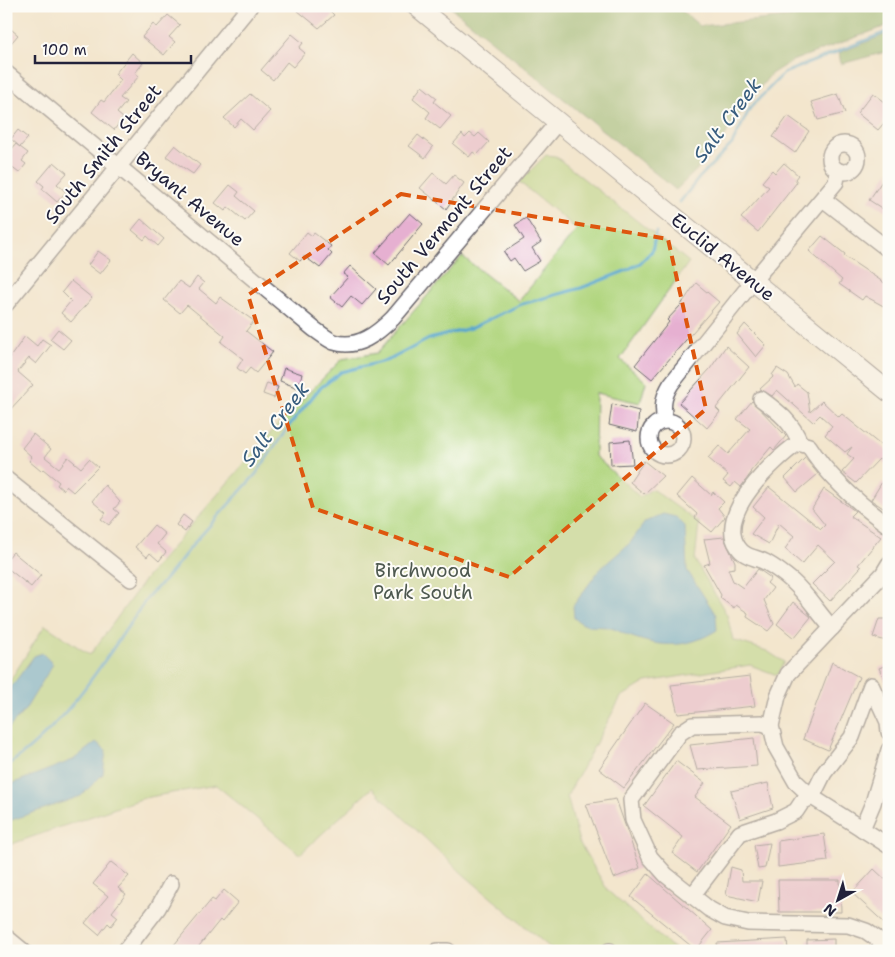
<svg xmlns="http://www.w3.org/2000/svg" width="895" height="957" viewBox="0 0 895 957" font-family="'Shantell Sans',sans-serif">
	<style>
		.green { fill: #b0d57e; stroke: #697c5c }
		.forest { fill: #8cb66d; stroke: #576c54 }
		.water { fill: #54a5cf; stroke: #3b6485 }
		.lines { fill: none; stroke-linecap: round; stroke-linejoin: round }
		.stream { stroke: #54a5cf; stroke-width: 3 }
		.building { fill: #e6b0d1 }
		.minor-casing { stroke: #6b676e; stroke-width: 18 }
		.major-casing { stroke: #6b676e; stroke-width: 21 }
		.minor { stroke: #fff; stroke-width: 15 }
		.major { stroke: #fff; stroke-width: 19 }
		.marked { fill: none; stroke: #de560e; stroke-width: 4; stroke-dasharray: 10 6; stroke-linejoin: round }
		.labels { text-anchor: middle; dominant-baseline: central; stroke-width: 4; stroke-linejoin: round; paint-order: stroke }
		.street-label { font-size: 19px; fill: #22223b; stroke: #fdfcf7 }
		.park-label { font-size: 19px; fill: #4d584f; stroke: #fdfcf7 }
		.water-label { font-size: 20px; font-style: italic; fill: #385d7e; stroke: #fdfcf7 }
	</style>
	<rect width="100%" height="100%" fill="#fdfcf7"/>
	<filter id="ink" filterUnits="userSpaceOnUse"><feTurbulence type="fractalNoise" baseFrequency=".02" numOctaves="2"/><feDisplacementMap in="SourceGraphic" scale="10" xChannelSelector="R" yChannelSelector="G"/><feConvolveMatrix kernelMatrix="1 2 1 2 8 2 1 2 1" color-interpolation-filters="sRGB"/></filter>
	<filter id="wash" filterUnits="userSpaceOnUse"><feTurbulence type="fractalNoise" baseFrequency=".0096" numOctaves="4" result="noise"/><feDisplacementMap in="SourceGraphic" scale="20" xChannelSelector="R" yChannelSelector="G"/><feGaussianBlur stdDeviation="1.12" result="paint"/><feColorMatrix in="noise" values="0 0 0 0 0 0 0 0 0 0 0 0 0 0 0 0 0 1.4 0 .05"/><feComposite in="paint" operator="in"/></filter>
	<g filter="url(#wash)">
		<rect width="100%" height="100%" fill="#f3e6cd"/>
		<!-- green -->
		<path class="green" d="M546,155L555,156L689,262L620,359L646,382L640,403L596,393L595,456L640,497L652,489L699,523L695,560L727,615L733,640L767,651L784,662L777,675L750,665L646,682L621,697L567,796L579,842L608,891L669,945L678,951H554L463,874L372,788L300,854L216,785L144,798L6,846V687L45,625L90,655L146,578L278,424L342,359L377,353L462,256L519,301L577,229L519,182Z"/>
		<!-- forest -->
		<g class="forest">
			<path d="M449,6H676L700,26L829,13L842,6H889V25L792,61L771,74L734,120L717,150L676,190Z"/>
			<path d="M889,33V51L841,64L839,53Z"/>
		</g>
		<!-- water -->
		<g class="water">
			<path d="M663,514L676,517L685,526L687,570L716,615L717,630C689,648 663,648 632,637C625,635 620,631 614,629C596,623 591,632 574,618L573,606L600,569L630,543L645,522Z"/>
			<path d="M42,653L53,664L25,710L6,731V694L34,656Z"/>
			<path d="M96,742L106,750L103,774L81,796L6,822V786L73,760Z"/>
		</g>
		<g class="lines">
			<!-- stream -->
			<g class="stream">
				<path d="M680,202L699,178L732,144L750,108L784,73L889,31"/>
				<path d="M6,766C68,725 108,654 150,594L164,581L195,542L256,474L288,427L319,389L341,372L389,360L429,339L471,328L522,304L581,288L625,271L640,263L652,251L656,232"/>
			</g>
		</g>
		<g id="blocks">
			<!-- building -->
			<g class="building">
				<path d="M292,6H332L329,10L334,15L319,28Z"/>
				<path d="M168,15L180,25L169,37L175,42L164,55L142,37L153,24L157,27Z"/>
				<path d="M6,25L18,35L6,49Z"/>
				<path d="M292,34L303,43L299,48L305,53L293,67L287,62L273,80L261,70Z"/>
				<path d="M132,53L143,63L135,73L139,76L120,98L126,102L117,113L123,118L114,130L92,112L101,100L104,102L121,80L115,74Z"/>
				<path d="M422,86L437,98L434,102L451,116L440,129L426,118L430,112L413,98Z"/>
				<path d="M873,93L889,105V117L878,130L857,113Z"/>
				<path d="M250,94L270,111L253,130L241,119L234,127L224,118Z"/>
				<path d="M838,94L845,113L818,120L811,102Z"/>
				<path d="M788,116L809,131L795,153L773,137Z"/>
				<path d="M18,130L28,138L20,147L11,139Z"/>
				<path d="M470,133L475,137L479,133L489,142L477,155L473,152L469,157L453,144L462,134L465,138Z"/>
				<path d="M418,135L433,147L425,158L409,146Z"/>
				<path d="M16,144L28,153L22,161L26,164L19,173L6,163V156Z"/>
				<path d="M175,145L200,165L193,174L166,156Z"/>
				<path d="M54,162L67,173L57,184L66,192L57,202L42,189L44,186L38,181Z"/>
				<path d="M784,163L798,175L795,179L797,182L758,232L741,218L769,187L762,182L772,170L775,173Z"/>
				<path d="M889,171V213L869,200Z"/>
				<path d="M433,173L446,184L454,175L464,183L446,209L420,188Z"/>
				<path d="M230,185L239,192L236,196L254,211L245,221L228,207L225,211L215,203Z"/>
				<path d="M410,213L423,224L389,265L375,253Z"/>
				<path d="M526,218L541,242L532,248L540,261L523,271L514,258L510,261L504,252L524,239L515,225Z"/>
				<path d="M141,219L164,239L158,246L147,236L144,240L132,230Z"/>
				<path d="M307,232L312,236L314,233L331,246L328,250L332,254L320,268L304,256L300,261L290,253Z"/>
				<path d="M822,236L845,254L844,256L889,286V309L865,296L862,300L839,284L842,280L809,251Z"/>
				<path d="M98,251L111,260L100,274L88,265Z"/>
				<path d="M350,266L376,289L362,305L351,296L342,307L330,297L348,277L343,274Z"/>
				<path d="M197,277L204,283L199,289L216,303L220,297L254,321L246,331L273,352L256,373L250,368L245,374L237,368L243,359L221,342L225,336L187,305L180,313L164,300L179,281L189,288Z"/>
				<path d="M71,281L92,298L71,322L61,313L71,301L62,292Z"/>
				<path d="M696,283L719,302L652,379L635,365L669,322L667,320L681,305Z"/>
				<path d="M745,324L766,345L756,357L737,334Z"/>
				<path d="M58,329L71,340L63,349L50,339Z"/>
				<path d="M25,336L37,346L42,339L51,345L36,364L29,358L19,370L18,372L33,385L6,414V387L12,380L6,376V363Z"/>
				<path d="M726,346L749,367L716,408L720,412L707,428L679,403L710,369Z"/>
				<path d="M284,368L302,374L298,388L280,381Z"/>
				<path d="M777,368L788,375L795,387L797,384L807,392L810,412L822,401L839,417L842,414L889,452V467L879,459L856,483L842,472L854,459L847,454L852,447L845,452L825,435L832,426L820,415L813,422L777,390L772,396L760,389L773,377L772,375Z"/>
				<path d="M267,383L278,387L274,398L263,394Z"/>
				<path d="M752,401L786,436L774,450L771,447L750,472L751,473L741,487L735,482L731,487L723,481L728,475L708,458L719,446L728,454L750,429L737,419Z"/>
				<path d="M612,404L639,411L637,432L609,425Z"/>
				<path d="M33,434L51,449L45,457L59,468L68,457L81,468L89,459L98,467L73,492L66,486L63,490L57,485L59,482L43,469L41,471L29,461L32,457L22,448Z"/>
				<path d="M630,440L633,464L611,465L610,442Z"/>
				<path d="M805,458L818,474L797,492L785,478Z"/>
				<path d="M644,461L663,476L644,494L630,482Z"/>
				<path d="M692,478L711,495L713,492L724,502L718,508L725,517L712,532L695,518L697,514L677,496Z"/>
				<path d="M882,482L889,486V512L871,500Z"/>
				<path d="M105,485L120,502L114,509L119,513L109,525L101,519L106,513L92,501Z"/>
				<path d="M769,487L821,529L825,525L812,509L824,489L855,511L850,516L881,537L858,565L861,567L830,601L812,584L835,561L818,545L802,564L785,549L794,536L779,523L769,544L751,534L764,517L753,507Z"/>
				<path d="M183,515L192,522L185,532L176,525Z"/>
				<path d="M154,525L165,534L157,544L166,552L159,561L150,553L147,557L135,547Z"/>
				<path d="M724,537L735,562V568L728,569L733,581L743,588L758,569L771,578L767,583L773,588L764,600L774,624L768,631L747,617L748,613L736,605L734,608L720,598L721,595L704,565L710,563L704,539Z"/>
				<path d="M13,552L41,575L31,587L6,567V560Z"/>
				<path d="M793,602L811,617L794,638L777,624Z"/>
				<path d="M879,619H889V642L873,637Z"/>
				<path d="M832,662L859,677L828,750L803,739Z"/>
				<path d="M889,664V690L879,668Z"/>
				<path d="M750,676L755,706L678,714L671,685Z"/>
				<path d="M645,703L674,723L624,788L599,769Z"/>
				<path d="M754,738L757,766L697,770L690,745Z"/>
				<path d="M676,761L705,783L695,797L731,824L697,872L672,853L683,837L644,806Z"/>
				<path d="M768,783L773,808L740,819L731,791Z"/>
				<path d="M616,799L640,868L614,878L586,804Z"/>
				<path d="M824,834L828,861L778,867V841Z"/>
				<path d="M770,843L765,868L758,869L754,845Z"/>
				<path d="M111,862L129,876L118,888L126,894L112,912L118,917L111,926L108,923L99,935L85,923L108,896L93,884Z"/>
				<path d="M731,867L741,870L742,881H762L758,902L726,895Z"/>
				<path d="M874,869L889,883V927L852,893Z"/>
				<path d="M648,874L712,930L696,950L631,897Z"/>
				<path d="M778,880H840L841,912H779Z"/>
				<path d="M224,890L238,902L222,922L220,920L195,951H169L212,899L215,901Z"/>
				<path d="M787,939L788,951H718L717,943Z"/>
				<path d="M834,939V951H807V940Z"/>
			</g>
		</g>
	</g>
	<g filter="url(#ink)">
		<use href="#blocks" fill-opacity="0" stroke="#6b676e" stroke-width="1"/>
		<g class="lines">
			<defs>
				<g id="minor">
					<path d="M6,73L314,329C320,333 327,339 334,342C357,350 378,333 393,318L557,123"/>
					<circle cx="844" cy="158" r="14"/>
					<path d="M823,199L889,250"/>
					<path d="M6,304L250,6"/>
					<path d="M761,399C779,412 792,422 800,443"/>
					<path d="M665,421C662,406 663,397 671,384L754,280L836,182L838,171"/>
					<circle cx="666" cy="438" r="17"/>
					<path d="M6,479L131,579"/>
					<path d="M889,564L883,574L788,674L778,696L771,726L776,747L796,782L812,797L889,846"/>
					<path d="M832,628C818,613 807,594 792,581C785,575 776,568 767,563C757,557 745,558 738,547C715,514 774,460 798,443L809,446C829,478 859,504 889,526"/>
					<path d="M771,726L762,723L692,725L680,733L631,800L633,820L650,857L666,875L709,909L725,918L748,923L848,925L866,931L889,947"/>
					<path d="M862,829L873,803L889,750"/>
					<path d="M692,896L740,833L776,821L796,811L802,802L812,797L824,773L852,737L871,685L888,722L889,732"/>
					<path d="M6,937L23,951"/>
					<path d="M125,951L158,908L171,884"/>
					<path d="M437,951H448"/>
					<path d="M609,951H610"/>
				</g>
				<path id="major" d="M416,6L889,392"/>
			</defs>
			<!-- minor casing -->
			<use href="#minor" class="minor-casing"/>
			<!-- major casing -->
			<use href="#major" class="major-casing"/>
			<!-- minor -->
			<use href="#minor" class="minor"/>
			<!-- major -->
			<use href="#major" class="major"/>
		</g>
	</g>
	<!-- marked area -->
	<path d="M0 0H895V957H0ZM401,194L668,239L706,409L509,577L313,508L248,295Z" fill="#f3e6cd" fill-opacity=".55" fill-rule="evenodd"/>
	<path class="marked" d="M401,194L668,239L706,409L509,577L313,508L248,295Z"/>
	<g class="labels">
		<!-- street labels -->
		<g class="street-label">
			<text transform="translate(103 154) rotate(-51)">South Smith Street</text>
			<text transform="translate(190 199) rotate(40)">Bryant Avenue</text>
			<text transform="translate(444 225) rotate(-50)">South Vermont Street</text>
			<text transform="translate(723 257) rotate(39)">Euclid Avenue</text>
		</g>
		<!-- park labels -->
		<g class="park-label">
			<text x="423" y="570">Birchwood<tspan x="423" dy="22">Park South</tspan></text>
		</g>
		<!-- water labels -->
		<g class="water-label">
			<text transform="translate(727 120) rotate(-53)">Salt Creek</text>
			<text transform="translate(275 424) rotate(-53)">Salt Creek</text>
		</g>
	</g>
	<!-- margin -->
	<rect width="895" height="957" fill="none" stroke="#fdfcf7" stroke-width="25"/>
	<!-- north arrow -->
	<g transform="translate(838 900) rotate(219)" stroke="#fdfcf7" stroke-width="4" paint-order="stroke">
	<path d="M0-4L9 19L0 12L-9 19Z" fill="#22223b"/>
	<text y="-8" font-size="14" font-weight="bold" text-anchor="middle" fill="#22223b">N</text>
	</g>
	<!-- scale -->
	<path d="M35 55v8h156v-8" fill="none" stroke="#22223b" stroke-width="2.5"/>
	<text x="42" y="55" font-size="15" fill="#22223b" stroke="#fdfcf7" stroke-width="4" paint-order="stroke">100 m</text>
</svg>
